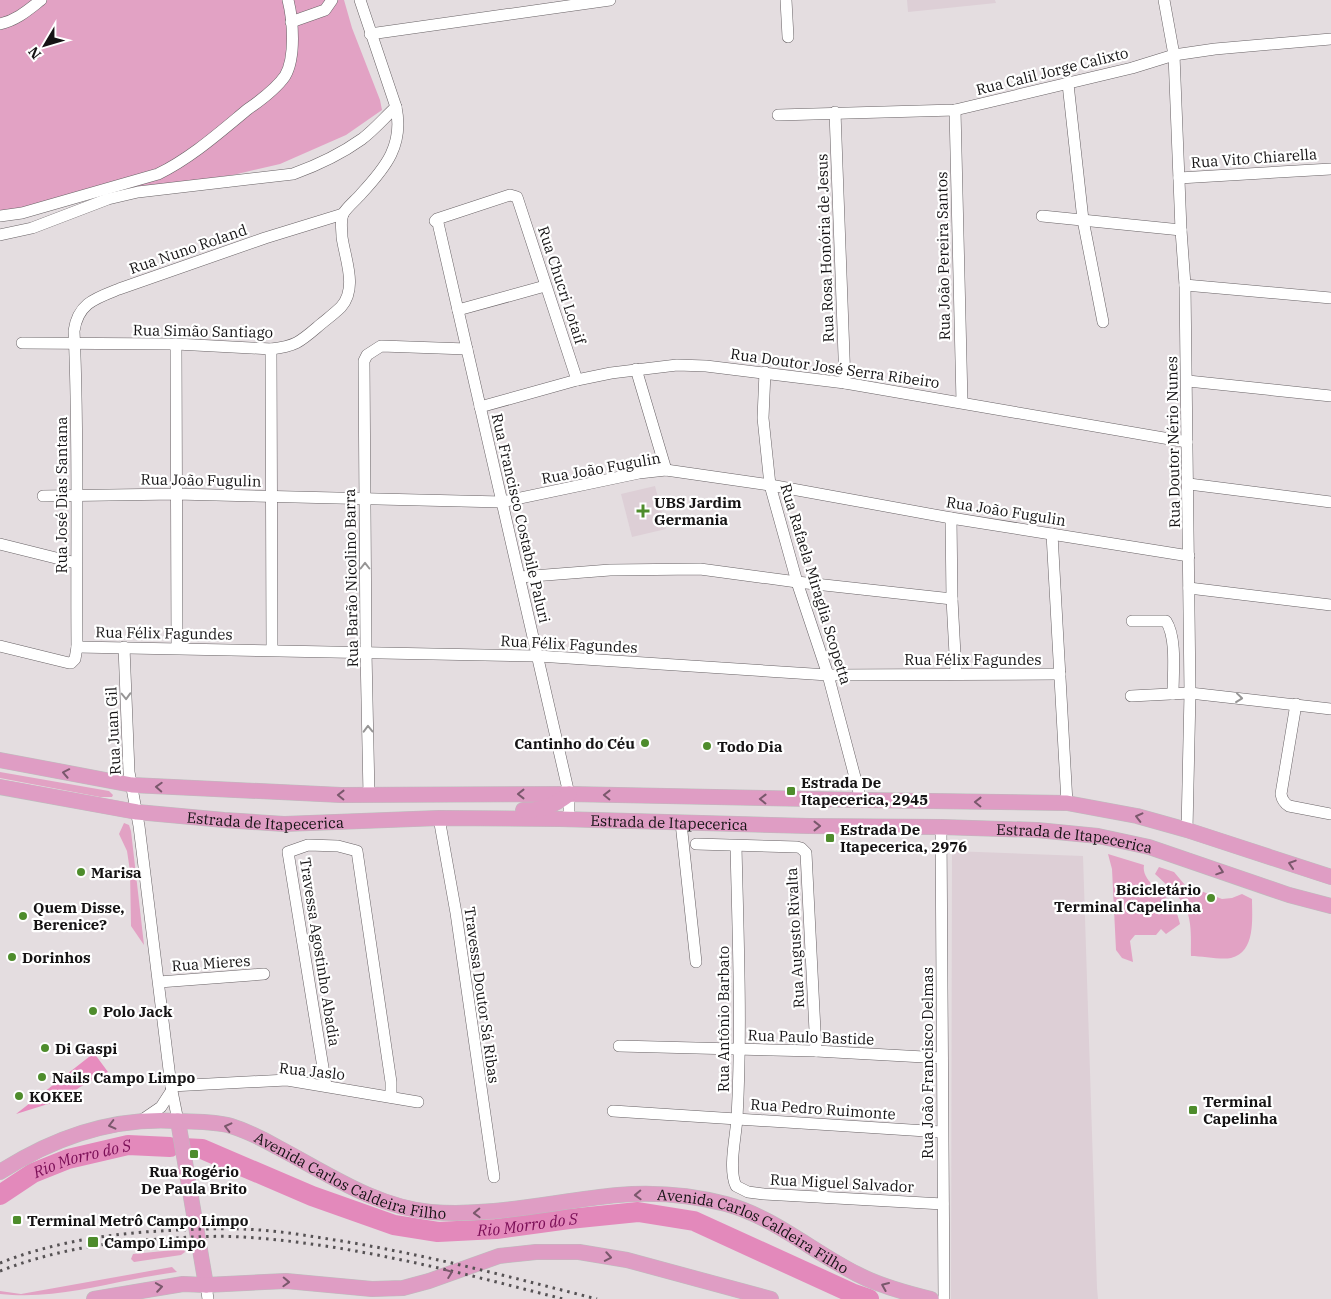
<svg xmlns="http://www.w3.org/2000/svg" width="1331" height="1299" viewBox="0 0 1331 1299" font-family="'IBM Plex Serif',serif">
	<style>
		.built { fill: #ddcfd6 }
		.green { fill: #e2a2c4 }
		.forest { fill: #e78cbe }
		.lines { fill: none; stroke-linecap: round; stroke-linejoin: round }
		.river { stroke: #e389bb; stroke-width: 20 }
		.minor-casing { stroke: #686265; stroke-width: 12 }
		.major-casing { stroke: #bdbdbd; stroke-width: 16 }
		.minor { stroke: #fff; stroke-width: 11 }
		.major { stroke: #df9dc4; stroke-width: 15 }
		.rail { stroke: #565254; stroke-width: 3; stroke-dasharray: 2.5 5; stroke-linecap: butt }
		.oneway { stroke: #969595 }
		.oneway2 { stroke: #7a586c }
		.poi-dot { fill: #4e8c2c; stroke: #fff; stroke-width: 2 }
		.labels { text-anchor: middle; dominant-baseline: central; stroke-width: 4.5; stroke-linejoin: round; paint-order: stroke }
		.street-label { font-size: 15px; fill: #151314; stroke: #fff }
		.poi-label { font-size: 15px; font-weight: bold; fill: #151314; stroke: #fff; text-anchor: start }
		.water-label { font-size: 16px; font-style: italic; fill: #7a0d56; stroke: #fff }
	</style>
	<rect width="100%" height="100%" fill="#e4dde0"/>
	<!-- built -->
	<g class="built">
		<path d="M907,0H995L996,3L908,12Z"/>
		<path d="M655,486L666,529L632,537L621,494Z"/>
		<path d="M952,851L1083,856L1097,1288L1098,1299H951Z"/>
	</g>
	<!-- green -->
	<g class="green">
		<path d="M0,0H344L352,28L380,100L382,110L346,135L280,164L233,175L123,190L0,217Z"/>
		<path d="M0,772L109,791L113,795L112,797H100L0,778Z"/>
		<path d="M124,823L129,825L131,831L144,945L131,926L130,871L127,851L119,834Z"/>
		<path d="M1108,854L1144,865C1141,880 1162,892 1171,902C1176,909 1178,916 1180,924L1166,934L1161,929L1156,935H1135L1130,941L1133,962L1122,958L1116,950L1112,869Z"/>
		<path d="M1159,867L1174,872L1185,885L1222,899L1232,898L1242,894L1252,899C1252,918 1256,952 1231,958C1221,960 1202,956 1191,956C1192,909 1189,905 1155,874Z"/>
		<path d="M184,1249L185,1252L181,1255L134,1262L131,1259L133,1254Z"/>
		<path d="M172,1267L177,1272C163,1274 149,1276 135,1279C88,1288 48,1299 0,1294V1291L21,1294Z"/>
	</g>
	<!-- forest -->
	<path class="forest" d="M94,1053L108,1072L80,1087L64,1099L16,1114Z"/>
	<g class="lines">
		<!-- river -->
		<g class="river">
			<path id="s1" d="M183,1148L202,1149L312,1196L394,1225L438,1232L496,1229L569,1219L638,1212L694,1221L854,1294L869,1299"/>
			<path id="s2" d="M0,1195L33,1173L68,1159L128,1145L170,1147"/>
		</g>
		<defs>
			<g id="minor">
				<path d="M786,0L788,37"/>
				<path d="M1164,0L1174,55L1181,230L1185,285L1190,693L1187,830"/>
				<path d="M291,22L325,10L332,0"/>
				<path d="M0,24C17,20 28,10 41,0"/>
				<path d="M370,34L610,0"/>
				<path d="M1068,84L1083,220L1103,322"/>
				<path d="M955,110L962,402"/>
				<path d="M835,112L845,383"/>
				<path d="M778,115L955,110L1132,68L1174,55L1215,49L1331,39"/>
				<path d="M1179,178L1331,169"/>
				<path d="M0,216L22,213L158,174C191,158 220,132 248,109C261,100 276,89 285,76C296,57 293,20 288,0"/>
				<path d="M1042,216L1181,230"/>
				<path d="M0,235L32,228L108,199L138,192L293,174C318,165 341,154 362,139C375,129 385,117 396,107"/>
				<path d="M1185,285L1331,298"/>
				<path d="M458,310L545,286"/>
				<path d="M22,343L176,344L271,349C297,346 301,341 321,324C327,319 335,313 341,307C358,288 345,259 342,237C342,230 340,221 343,214C347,207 356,200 361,194C386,167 404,145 396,107L360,0"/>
				<path d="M176,344L177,648"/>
				<path d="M271,349L272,650"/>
				<path d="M636,369L666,470"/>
				<path d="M765,372L763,418L770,485L797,582L828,675L861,800"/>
				<path d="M1188,381L1331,396"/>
				<path d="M480,407L577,380L611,373L677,365L706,366L845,383L1187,442"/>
				<path d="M1189,484L1331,502"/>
				<path d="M43,496L176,494L502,502L639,473L666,470L770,485L951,518L1189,556"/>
				<path d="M951,518L952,599L956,673"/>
				<path d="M1052,534L1067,803"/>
				<path d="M0,544L76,563"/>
				<path d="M520,577L610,570L700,569L797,582L952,599"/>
				<path d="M1189,588L1331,605"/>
				<path d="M1132,621H1166C1177,638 1173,673 1173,694"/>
				<path d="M0,646L69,663H71L75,659L77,647C76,542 79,436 74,331C78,303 96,298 119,289L265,238L343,214"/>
				<path d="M77,647L538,656L828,675L1060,674"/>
				<path d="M124,647L129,772L139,826L171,1086L178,1121"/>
				<path d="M1131,696L1190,693L1331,709"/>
				<path d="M1296,704L1281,794C1282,800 1284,803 1289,806L1331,814"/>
				<path d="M369,795L366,652L364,361L367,355L381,346L467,349"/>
				<path d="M439,818L456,913L494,1177"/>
				<path d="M569,819V794L438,223L435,221L437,219L510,195L517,197L577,380"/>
				<path d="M681,823L696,962"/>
				<path d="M941,827L944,1299"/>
				<path d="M696,844L797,847L801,848L806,853L816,1051"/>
				<path d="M736,846C738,936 742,1027 737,1118C736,1136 728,1169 736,1186L748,1192L764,1194L943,1204"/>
				<path d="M159,982L264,974"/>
				<path d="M619,1046L816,1051L942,1058"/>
				<path d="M171,1086L287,1080L418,1102"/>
				<path d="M326,1086L288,852L308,845L338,846L357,851L391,1082V1097"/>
				<path d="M613,1111L942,1132"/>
				<path d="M142,1120L161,1107L172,1090"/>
				<path d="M206,1285L208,1299"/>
			</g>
			<g id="major">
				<path d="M0,760L132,785L341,795L569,794L861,800L1067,803L1137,816L1187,830L1331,877"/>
				<path id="s3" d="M0,787L137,812L224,820L284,824L439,818L560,819L809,826L941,827L1037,830L1098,836L1149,847L1289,895L1331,906"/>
				<path d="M523,810C542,811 555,805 569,794"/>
				<path d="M178,1121L206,1285"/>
				<path id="s4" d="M0,1172C53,1138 114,1117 177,1121C195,1122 214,1121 231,1126C247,1131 263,1139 277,1147C325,1172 375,1207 431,1212C494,1217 555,1201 618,1195C653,1192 691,1195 726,1204C774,1217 813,1252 857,1274C880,1286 906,1293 931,1299"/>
				<path d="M94,1299L183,1284L206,1285L286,1281L372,1289L403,1288L429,1281L499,1256L536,1252H579L627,1260L771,1299"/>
			</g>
		</defs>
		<!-- minor casing -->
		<use href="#minor" class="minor-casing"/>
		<!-- major casing -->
		<use href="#major" class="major-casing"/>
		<!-- minor -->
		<use href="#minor" class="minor"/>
		<!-- major -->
		<use href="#major" class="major"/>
		<!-- rail -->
		<g class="rail">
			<path d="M0,1263C45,1245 95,1236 144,1232C176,1230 209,1228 242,1229C273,1230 304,1235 335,1240C424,1254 510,1277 597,1299"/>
			<path d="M0,1271C46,1253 95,1244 144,1240C177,1238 210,1235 243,1237C352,1244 458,1272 563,1299"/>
		</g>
	</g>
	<!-- one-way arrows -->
	<defs><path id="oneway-chevron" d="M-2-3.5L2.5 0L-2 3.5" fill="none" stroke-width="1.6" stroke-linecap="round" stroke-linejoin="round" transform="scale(1.25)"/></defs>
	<g class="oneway">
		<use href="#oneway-chevron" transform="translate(365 566) rotate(-90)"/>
		<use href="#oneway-chevron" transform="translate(126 696) rotate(88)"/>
		<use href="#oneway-chevron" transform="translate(1239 698) rotate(6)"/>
		<use href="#oneway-chevron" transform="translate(368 729) rotate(-91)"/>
	</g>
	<g class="oneway2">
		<use href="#oneway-chevron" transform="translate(66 773) rotate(-169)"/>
		<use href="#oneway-chevron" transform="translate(159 787) rotate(-177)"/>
		<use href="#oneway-chevron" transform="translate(521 794) rotate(180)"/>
		<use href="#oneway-chevron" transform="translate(341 795) rotate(-179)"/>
		<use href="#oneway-chevron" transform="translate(607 795) rotate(-179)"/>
		<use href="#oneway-chevron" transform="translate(763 799) rotate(-179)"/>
		<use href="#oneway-chevron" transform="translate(978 802) rotate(-179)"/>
		<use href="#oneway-chevron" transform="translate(1139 817) rotate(-166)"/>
		<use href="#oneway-chevron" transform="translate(817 826)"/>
		<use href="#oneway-chevron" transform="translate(1292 864) rotate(-162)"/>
		<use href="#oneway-chevron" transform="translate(1220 871) rotate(19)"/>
		<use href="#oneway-chevron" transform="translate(112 1125) rotate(166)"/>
		<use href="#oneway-chevron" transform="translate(228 1127) rotate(-166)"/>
		<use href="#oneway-chevron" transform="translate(638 1195) rotate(178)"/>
		<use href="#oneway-chevron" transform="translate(477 1213) rotate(178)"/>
		<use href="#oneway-chevron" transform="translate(608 1257) rotate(10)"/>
		<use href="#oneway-chevron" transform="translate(449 1273) rotate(-21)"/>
		<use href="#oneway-chevron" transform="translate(286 1282) rotate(2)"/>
		<use href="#oneway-chevron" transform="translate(885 1286) rotate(-157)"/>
		<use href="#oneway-chevron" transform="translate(159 1287) rotate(-9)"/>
	</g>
	<!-- markers -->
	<g class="poi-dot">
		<path d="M640.5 503.5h5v5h5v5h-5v5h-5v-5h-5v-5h5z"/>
		<circle cx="645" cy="743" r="5"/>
		<circle cx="707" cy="746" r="5"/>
		<rect x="786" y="786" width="10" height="10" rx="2.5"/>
		<rect x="825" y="833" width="10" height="10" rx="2.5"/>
		<circle cx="81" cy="872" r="5"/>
		<circle cx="1211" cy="898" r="5"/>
		<circle cx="23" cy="916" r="5"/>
		<circle cx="12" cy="957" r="5"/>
		<circle cx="93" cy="1011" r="5"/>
		<circle cx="45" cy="1048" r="5"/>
		<circle cx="42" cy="1077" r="5"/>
		<circle cx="19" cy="1096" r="5"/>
		<rect x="1188" y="1105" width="10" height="10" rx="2.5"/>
		<rect x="189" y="1149" width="10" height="10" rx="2.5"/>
		<rect x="12" y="1215" width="10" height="10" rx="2.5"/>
		<rect x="87" y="1236" width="12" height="12" rx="2.5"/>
	</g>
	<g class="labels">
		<!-- street labels -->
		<g class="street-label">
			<text transform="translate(1052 71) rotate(-14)">Rua Calil Jorge Calixto</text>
			<text transform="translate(1254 158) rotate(-4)">Rua Vito Chiarella</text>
			<text transform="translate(825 248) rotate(-92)">Rua Rosa Honória de Jesus</text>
			<text transform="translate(188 249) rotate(-19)">Rua Nuno Roland</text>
			<text transform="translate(943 256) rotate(-91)">Rua João Pereira Santos</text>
			<text transform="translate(562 285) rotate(72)">Rua Chucri Lotaif</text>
			<text transform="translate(203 331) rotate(1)">Rua Simão Santiago</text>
			<text transform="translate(835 368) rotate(8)">Rua Doutor José Serra Ribeiro</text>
			<text transform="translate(1173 442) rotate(-91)">Rua Doutor Nério Nunes</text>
			<text transform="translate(601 468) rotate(-10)">Rua João Fugulin</text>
			<text transform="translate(201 480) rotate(1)">Rua João Fugulin</text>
			<text transform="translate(61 495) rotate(-90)">Rua José Dias Santana</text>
			<text transform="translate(1006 511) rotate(9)">Rua João Fugulin</text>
			<text transform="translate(521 518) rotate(77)">Rua Francisco Costabile Paluri</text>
			<text transform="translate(351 578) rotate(-91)">Rua Barão Nicolino Barra</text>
			<text transform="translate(816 584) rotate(73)">Rua Rafaela Miraglia Scopetta</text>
			<text transform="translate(164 633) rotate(1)">Rua Félix Fagundes</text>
			<text transform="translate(569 644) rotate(3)">Rua Félix Fagundes</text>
			<text x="973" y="659">Rua Félix Fagundes</text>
			<text transform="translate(113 731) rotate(-93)">Rua Juan Gil</text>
			<text stroke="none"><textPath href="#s3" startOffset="268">Estrada de Itapecerica</textPath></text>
			<text stroke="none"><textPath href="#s3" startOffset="672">Estrada de Itapecerica</textPath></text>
			<text stroke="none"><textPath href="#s3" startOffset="1078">Estrada de Itapecerica</textPath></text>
			<text transform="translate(795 938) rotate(-93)">Rua Augusto Rivalta</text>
			<text transform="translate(320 952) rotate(81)">Travessa Agostinho Abadia</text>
			<text transform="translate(211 963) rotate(-4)">Rua Mieres</text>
			<text transform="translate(482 995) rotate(82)">Travessa Doutor Sá Ribas</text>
			<text transform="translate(723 1019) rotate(-90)">Rua Antônio Barbato</text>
			<text transform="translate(811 1037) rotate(2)">Rua Paulo Bastide</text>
			<text transform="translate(927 1063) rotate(-90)">Rua João Francisco Delmas</text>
			<text transform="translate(312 1071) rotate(6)">Rua Jaslo</text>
			<text transform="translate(823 1109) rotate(4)">Rua Pedro Ruimonte</text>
			<text stroke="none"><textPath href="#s4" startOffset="372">Avenida Carlos Caldeira Filho</textPath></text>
			<text transform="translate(842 1183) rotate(3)">Rua Miguel Salvador</text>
			<text stroke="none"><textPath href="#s4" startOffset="792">Avenida Carlos Caldeira Filho</textPath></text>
		</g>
		<!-- poi labels -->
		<g class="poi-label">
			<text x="654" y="502">UBS Jardim<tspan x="654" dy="17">Germania</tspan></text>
			<text x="635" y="743" text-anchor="end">Cantinho do Céu</text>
			<text x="717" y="746">Todo Dia</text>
			<text x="801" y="782">Estrada De<tspan x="801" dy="17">Itapecerica, 2945</tspan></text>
			<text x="840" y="829">Estrada De<tspan x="840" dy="17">Itapecerica, 2976</tspan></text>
			<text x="91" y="872">Marisa</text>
			<text x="1201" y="889" text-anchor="end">Bicicletário<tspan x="1201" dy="17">Terminal Capelinha</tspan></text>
			<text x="33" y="907">Quem Disse,<tspan x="33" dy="17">Berenice?</tspan></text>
			<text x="22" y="957">Dorinhos</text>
			<text x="103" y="1011">Polo Jack</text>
			<text x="55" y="1048">Di Gaspi</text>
			<text x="52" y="1077">Nails Campo Limpo</text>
			<text x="29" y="1096">KOKEE</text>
			<text x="1203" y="1101">Terminal<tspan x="1203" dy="17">Capelinha</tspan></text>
			<text x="194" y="1171" text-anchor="middle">Rua Rogério<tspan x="194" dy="17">De Paula Brito</tspan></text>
			<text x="27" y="1220">Terminal Metrô Campo Limpo</text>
			<text x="104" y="1242">Campo Limpo</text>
		</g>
		<!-- water labels -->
		<g class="water-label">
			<text stroke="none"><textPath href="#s2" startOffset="91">Rio Morro do S</textPath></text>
			<text stroke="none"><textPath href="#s1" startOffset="360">Rio Morro do S</textPath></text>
		</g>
	</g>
	<!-- north arrow -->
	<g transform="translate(45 45) rotate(232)" stroke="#ffffff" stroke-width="4" paint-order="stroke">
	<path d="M0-4L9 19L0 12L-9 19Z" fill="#151314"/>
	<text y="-8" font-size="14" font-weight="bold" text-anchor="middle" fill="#151314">N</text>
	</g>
</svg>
